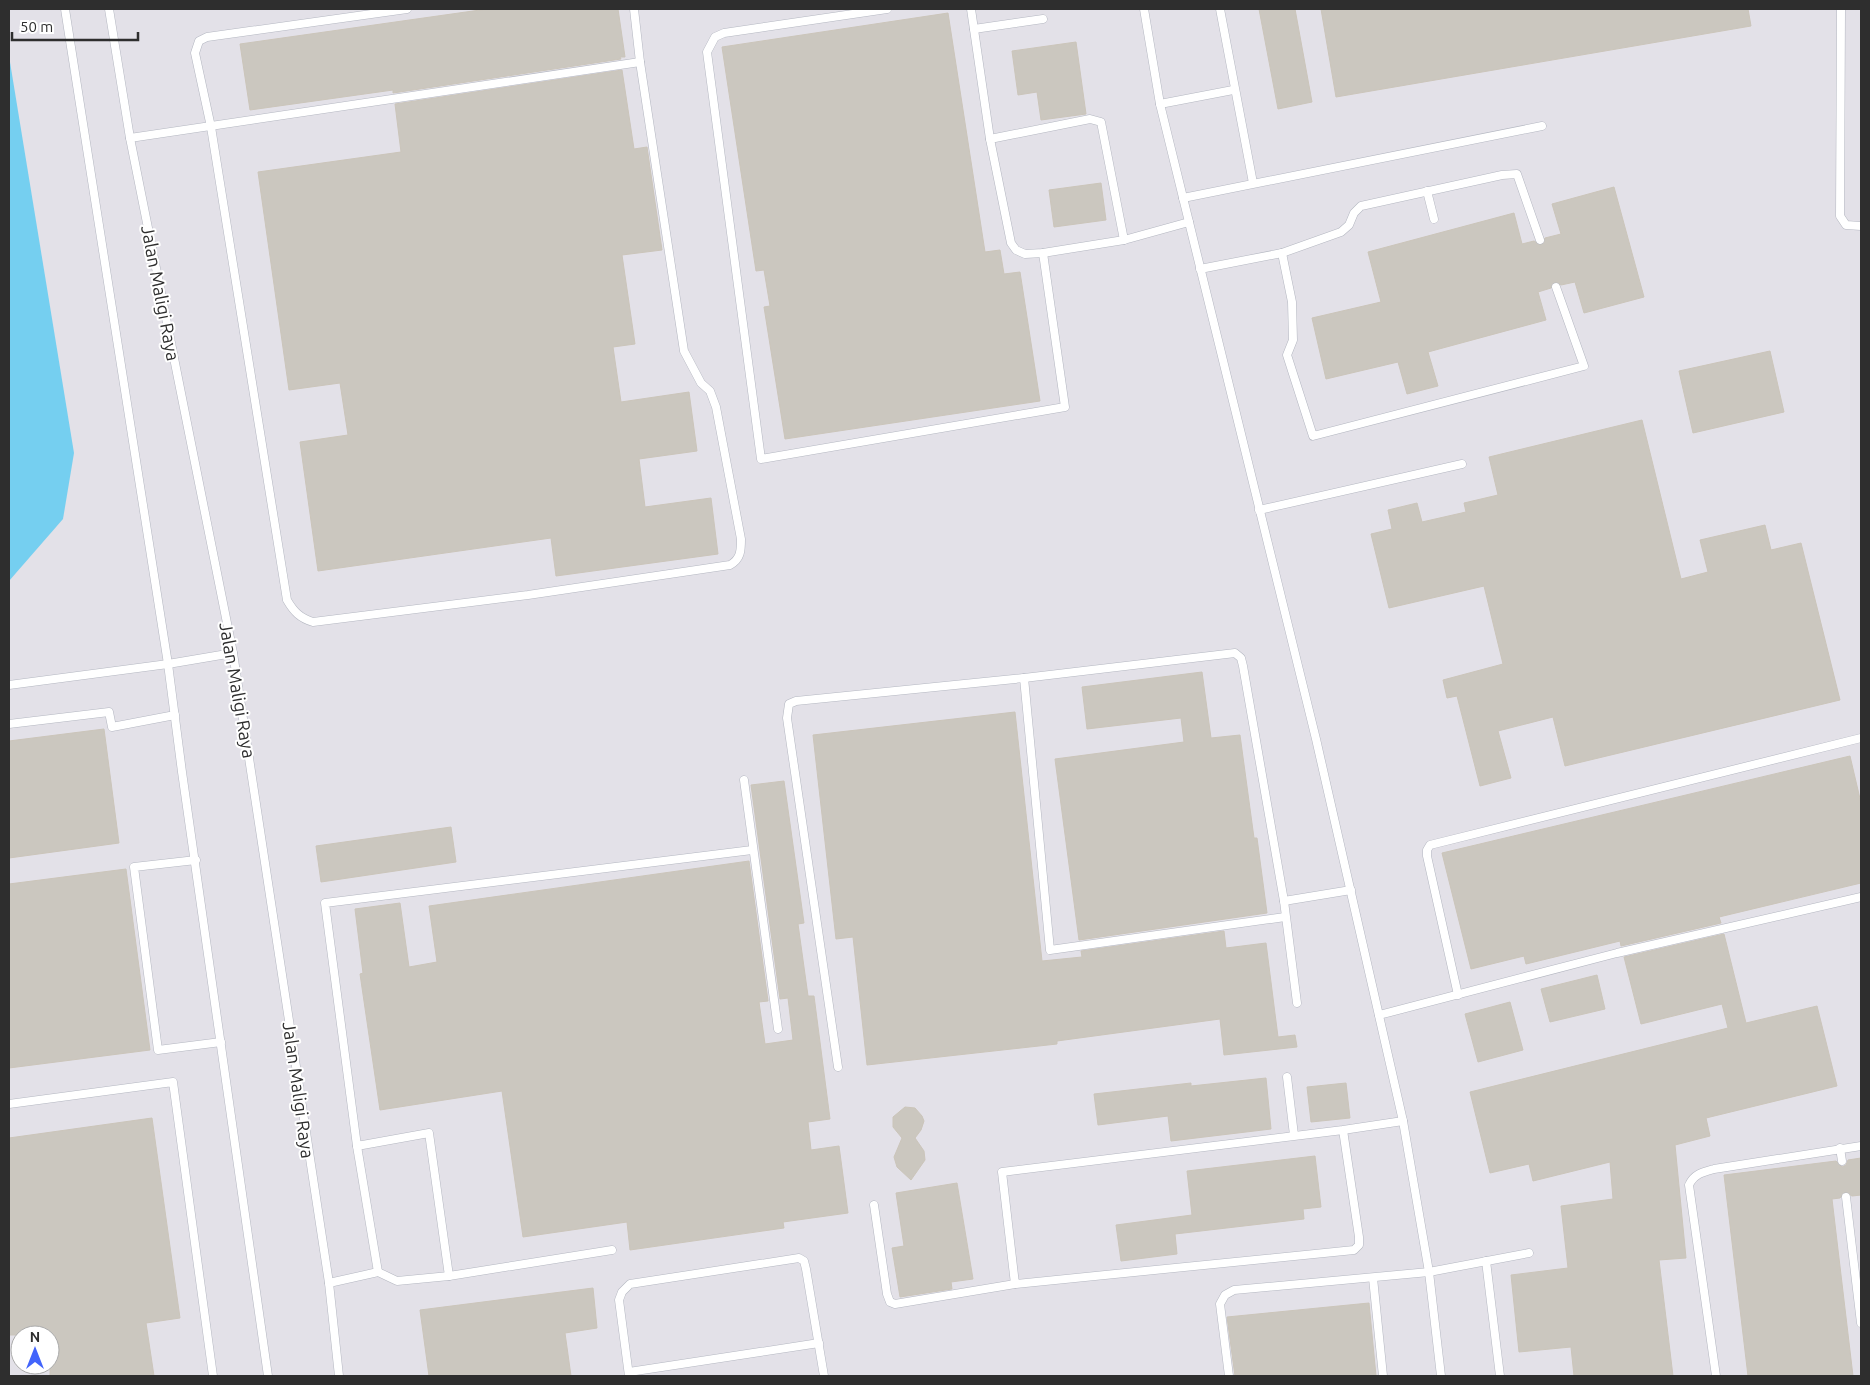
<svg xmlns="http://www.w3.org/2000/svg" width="1870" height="1385" viewBox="0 0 1870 1385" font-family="Ubuntu,sans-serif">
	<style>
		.industrial { fill: #e3e1e8; fill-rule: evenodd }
		.water { fill: #75cff0 }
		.building { fill: #cbc7bf; stroke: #cbc5ba }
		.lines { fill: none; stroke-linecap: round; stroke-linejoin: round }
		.lane-casing { stroke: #b4b7c1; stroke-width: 9 }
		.lane { stroke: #fff; stroke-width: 8 }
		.labels { text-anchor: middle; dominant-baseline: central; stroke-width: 4; stroke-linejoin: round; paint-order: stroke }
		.street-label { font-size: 18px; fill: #2e2e2e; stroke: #fff }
	</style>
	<rect width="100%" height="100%" fill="#efe9e1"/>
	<!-- industrial -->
	<path class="industrial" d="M9,9H1861V1376H9ZM20,1335H50V1365H20Z"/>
	<!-- water -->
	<path class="water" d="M9,56L74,453L63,519L9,581Z"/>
	<!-- building -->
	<g class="building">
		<path d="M487,9H618L625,57H620L621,59L393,93V90L250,110L240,44Z"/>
		<path d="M1259,9H1295L1312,102L1278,109Z"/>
		<path d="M1321,9H1748L1751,26L1336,97Z"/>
		<path d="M948,13L985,252L1000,250L1004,274L1020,272L1040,401L785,439L764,307L770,306L764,270L756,271L722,47Z"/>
		<path d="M1076,42L1086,114L1041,120L1037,92L1018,95L1012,51Z"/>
		<path d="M622,70L634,149L647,147L662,250L622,255L635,344L613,347L621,402L689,392L697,451L639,459L645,507L711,498L718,554L556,576L551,538L318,571L300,442L348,435L340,383L289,390L258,172L401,152L395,104Z"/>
		<path d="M1101,183L1106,220L1054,227L1049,190Z"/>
		<path d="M1614,187L1644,297L1584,313L1575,282L1561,285L1555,282L1551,288L1538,292L1546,320L1428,352L1438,386L1407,394L1398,362L1326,379L1312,318L1381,302L1368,252L1514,213L1522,244L1534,241L1541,245L1545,238L1561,234L1552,204Z"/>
		<path d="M1770,351L1784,412L1693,433L1679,371Z"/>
		<path d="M1642,420L1681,579L1708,572L1700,540L1765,525L1771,550L1801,543L1840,700L1565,766L1553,717L1498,731L1511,778L1480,786L1457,696L1447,698L1443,680L1503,664L1484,586L1389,608L1371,534L1392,529L1388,510L1417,503L1422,522L1466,512L1464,503L1498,495L1489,457Z"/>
		<path d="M1202,672L1211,738L1240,735L1254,838H1257L1267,913L1079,940L1055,759L1184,742L1181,718L1087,729L1082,687Z"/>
		<path d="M1015,712L1042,961L1082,957L1081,951L1224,931L1226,948L1266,943L1278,1037L1295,1035L1297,1047L1224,1055L1220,1019L1057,1041V1044L867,1065L853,937L836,939L813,735Z"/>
		<path d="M104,729L119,843L9,858V741Z"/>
		<path d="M1850,756L1861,803V883L1719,917L1721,923L1621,946L1620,941L1526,964L1524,956L1471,969L1442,853Z"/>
		<path d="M784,781L804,923L798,924L808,996H814L830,1119L808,1122L811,1150L839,1146L848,1213L783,1222L784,1228L630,1250L627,1222L523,1237L502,1091L380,1110L360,974L363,973L355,909L400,903L409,967L437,962L429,906L749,861L768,1001L759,1002L765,1044L793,1040L788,998L780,999L751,785Z"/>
		<path d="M451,827L456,862L321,882L316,846Z"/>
		<path d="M126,869L150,1050L9,1068V884Z"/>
		<path d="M1724,934L1746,1023L1817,1006L1837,1086L1706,1118L1710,1136L1675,1145L1686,1258L1659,1260L1673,1376H1574L1571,1347L1519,1352L1511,1275L1568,1268L1561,1206L1613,1199L1610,1162L1533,1181L1529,1164L1490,1173L1470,1092L1728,1028L1722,1004L1641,1024L1624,957Z"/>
		<path d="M1597,975L1605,1009L1550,1022L1541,989Z"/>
		<path d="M1510,1002L1523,1050L1478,1062L1465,1014Z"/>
		<path d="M1266,1078L1271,1129L1171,1141L1168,1116L1098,1125L1094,1094L1191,1083V1086Z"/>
		<path d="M1346,1083L1350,1118L1311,1122L1307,1087Z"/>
		<path d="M905,1107L915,1108L922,1116L924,1121L921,1130L915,1138L924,1151L925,1160L911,1180L897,1167L894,1157L902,1138L893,1127V1117Z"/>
		<path d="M152,1118L180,1318L146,1323L154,1376H50V1335H9V1138Z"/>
		<path d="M1315,1156L1321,1207L1303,1209L1304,1219L1175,1234L1177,1254L1121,1261L1116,1225L1192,1215L1187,1171Z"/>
		<path d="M1861,1158V1195L1852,1196L1845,1192L1840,1198L1832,1199L1853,1376H1748L1724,1175L1836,1161L1842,1167L1846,1165L1848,1160Z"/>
		<path d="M957,1183L973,1279L951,1282L952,1289L900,1297L892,1248L904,1246L896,1193Z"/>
		<path d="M593,1288L597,1328L565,1333L571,1376H429L420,1310Z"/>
		<path d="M1369,1303L1376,1376H1235L1227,1317Z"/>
	</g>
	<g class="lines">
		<defs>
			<g id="lane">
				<path d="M65,9L168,664L182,772L268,1376"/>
				<path d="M109,9L130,138L233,653L329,1283L339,1376"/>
				<path d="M407,9L207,37L199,41L195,53L211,127L287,600C294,612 300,618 313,622L528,595L730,565C741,559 741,550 741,539L716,407L710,391L701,383L684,351L640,62L634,9"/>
				<path d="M887,9L724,33L715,37L707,52L761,459L1065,407L1043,253"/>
				<path d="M971,9L990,139L1011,243L1016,250L1025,254L1043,253L1124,240L1189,222"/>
				<path d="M1144,9L1160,104L1316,739L1403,1121L1429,1272L1441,1376"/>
				<path d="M1220,9L1253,183"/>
				<path d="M1841,9L1840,216L1846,225L1861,226"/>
				<path d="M974,29L1043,19"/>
				<path d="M1160,104L1233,90"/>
				<path d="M130,138L640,62"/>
				<path d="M990,139L1090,119L1101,122L1124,240"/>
				<path d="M1427,191L1434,219"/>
				<path d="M1183,198L1542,126"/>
				<path d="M1282,253L1292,302L1293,340L1287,355L1313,436L1584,366L1556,287"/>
				<path d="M1200,269L1282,253L1341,232L1349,225L1354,213L1361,206L1502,175L1517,174L1540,240"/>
				<path d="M1259,510L1462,464"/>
				<path d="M1024,678L1050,950L1285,917"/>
				<path d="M9,685L168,664L233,653"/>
				<path d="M9,724L109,712L112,727L175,715"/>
				<path d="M744,780L778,1029"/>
				<path d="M196,860L134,867L158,1050L221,1042"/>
				<path d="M1284,901L1351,890"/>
				<path d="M1458,995L1427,856V850L1430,845L1861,738"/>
				<path d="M1379,1015L1617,953L1861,897"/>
				<path d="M838,1067L787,718L789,704L796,701L1024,678L1235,653L1241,658L1243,666L1284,901L1297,1003"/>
				<path d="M1287,1077L1294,1135"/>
				<path d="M9,1104L173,1082L213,1376"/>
				<path d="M1343,1130L1359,1237V1245L1354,1250L1015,1284L1002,1172L1343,1130L1403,1121"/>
				<path d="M357,1146L378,1272"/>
				<path d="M1840,1148L1842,1161"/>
				<path d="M1846,1197L1861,1323"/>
				<path d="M874,1205L887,1294L890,1302L895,1304L1015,1284"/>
				<path d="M1486,1261L1500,1376"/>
				<path d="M449,1276L429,1133L357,1146L325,903L752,850"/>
				<path d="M1373,1278L1383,1376"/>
				<path d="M329,1283L378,1272L397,1281L449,1276L612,1250"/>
				<path d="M629,1372L819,1343"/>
				<path d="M629,1376L619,1300L622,1292L630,1284L799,1258L804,1261L806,1269L824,1376"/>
				<path d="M1229,1376L1220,1304L1225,1295L1234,1290L1429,1272L1529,1253"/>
				<path d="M1716,1376L1689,1185C1694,1174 1703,1172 1714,1169L1861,1146"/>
			</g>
		</defs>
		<!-- lane casing -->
		<use href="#lane" class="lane-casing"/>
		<!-- lane -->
		<use href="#lane" class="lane"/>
	</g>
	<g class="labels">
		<!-- street labels -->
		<g class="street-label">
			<text transform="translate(161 293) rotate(79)">Jalan Maligi Raya</text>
			<text transform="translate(238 690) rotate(80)">Jalan Maligi Raya</text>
			<text transform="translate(299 1090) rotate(82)">Jalan Maligi Raya</text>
		</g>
	</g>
	<!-- border -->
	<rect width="1870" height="1385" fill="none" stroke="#2e2e2e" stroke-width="20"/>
	<!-- north arrow -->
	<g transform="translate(35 1350)"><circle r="24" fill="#ffffff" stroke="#ababab"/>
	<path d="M0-4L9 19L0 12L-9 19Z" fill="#4264fb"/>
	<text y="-8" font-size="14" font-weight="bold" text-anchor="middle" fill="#2e2e2e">N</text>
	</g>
	<!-- scale -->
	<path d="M12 32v8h126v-8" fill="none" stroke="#2e2e2e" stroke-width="2.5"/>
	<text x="20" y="32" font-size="15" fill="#2e2e2e" stroke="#ffffff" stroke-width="4" paint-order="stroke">50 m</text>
</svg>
